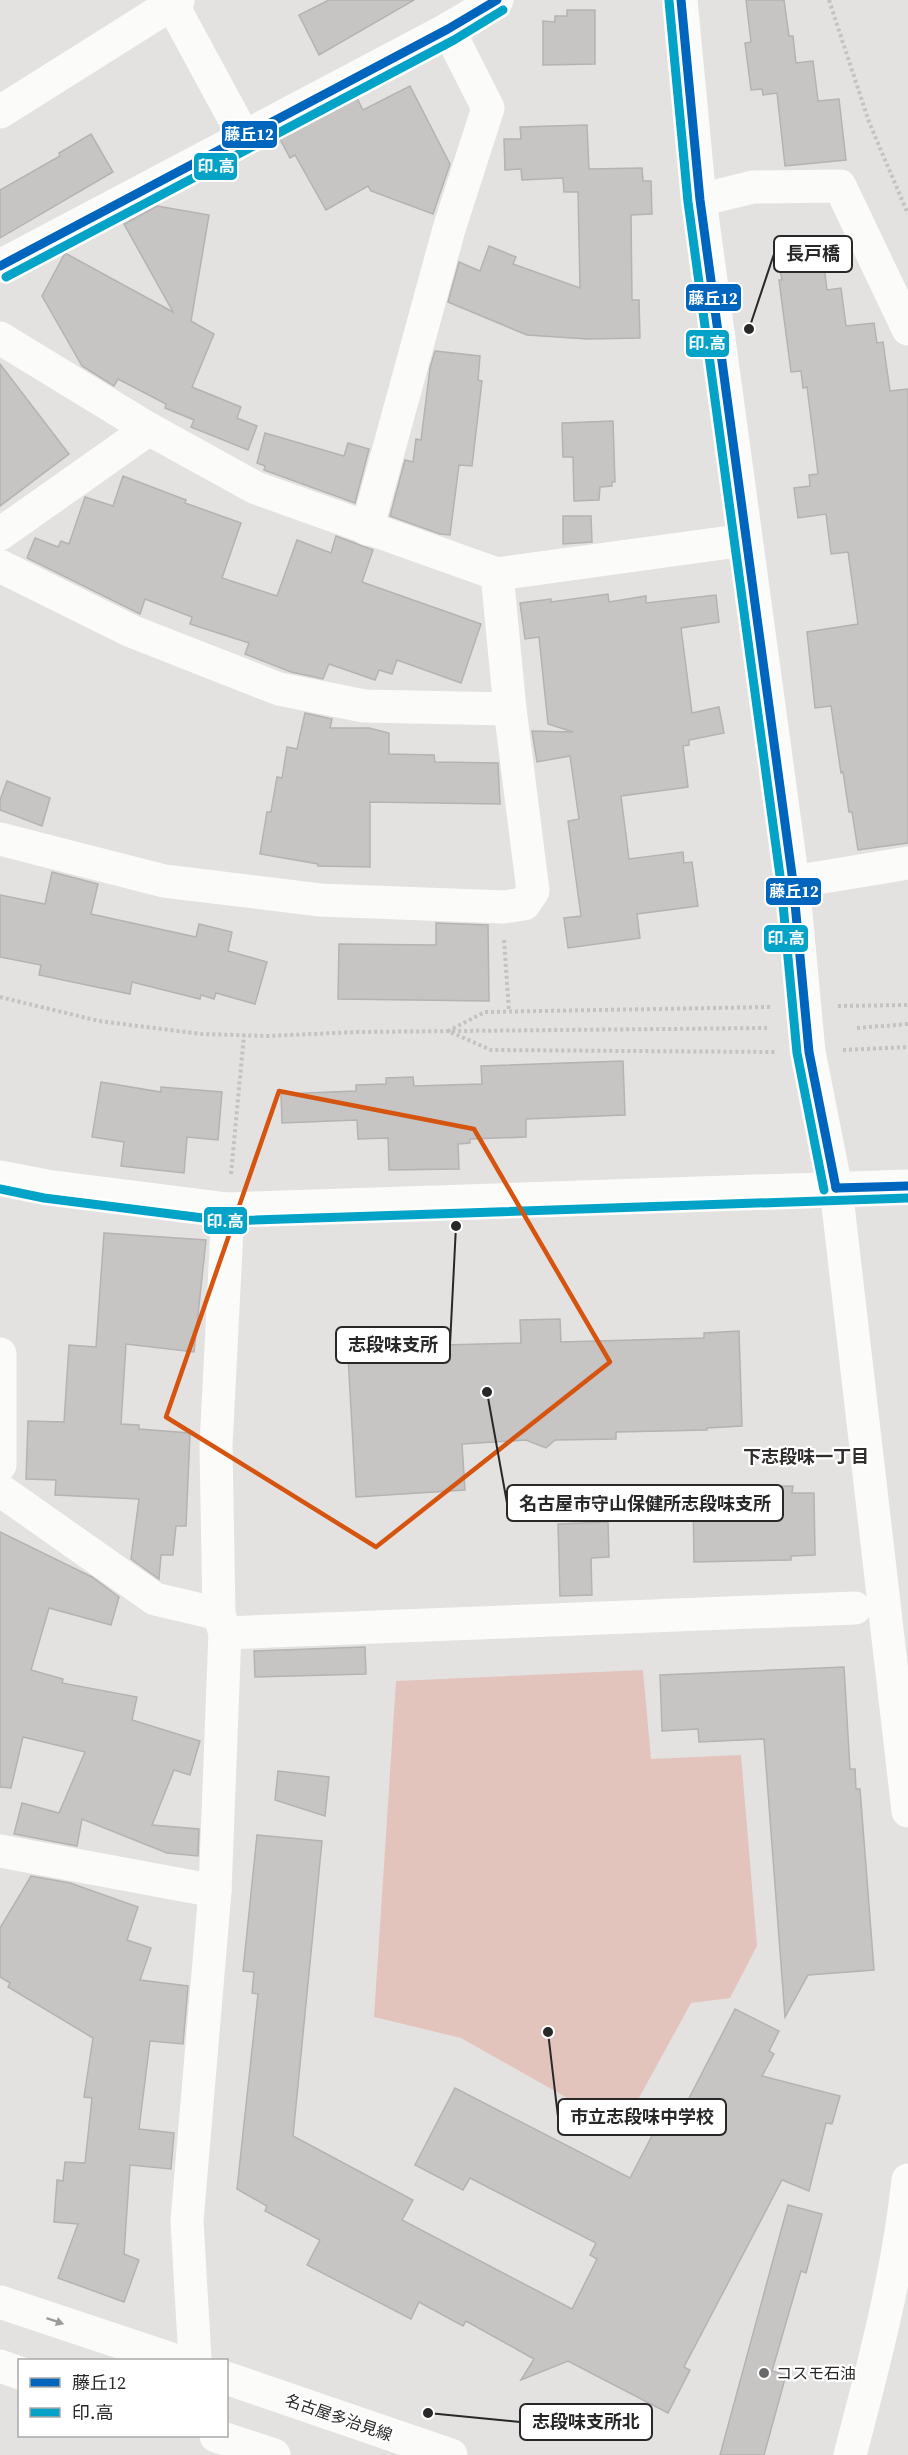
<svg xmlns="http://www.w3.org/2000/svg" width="908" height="2455" viewBox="0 0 908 2455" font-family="'Source Serif 4','Noto Sans JP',serif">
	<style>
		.green { fill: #e3c4bd }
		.building { fill: #c7c5c4; stroke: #b4b2b2; stroke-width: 1.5 }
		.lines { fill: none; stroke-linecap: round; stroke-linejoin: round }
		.path { stroke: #c4c2c2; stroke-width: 4; stroke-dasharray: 3 3; stroke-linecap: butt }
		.street { stroke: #fbfbfa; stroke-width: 33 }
		.secondary { stroke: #fbfbfa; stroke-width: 33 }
		.primary { stroke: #fbfbfa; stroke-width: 33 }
		.bus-1-casing { stroke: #fff; stroke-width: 14 }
		.bus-2-casing { stroke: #fff; stroke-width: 14 }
		.bus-1 { stroke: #0065bd; stroke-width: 9 }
		.bus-2 { stroke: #02a3c6; stroke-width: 9 }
		.oneway { fill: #9c9c9c }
		.marked { fill: none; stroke: #d5540f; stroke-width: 4.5; stroke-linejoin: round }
		.poi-dot { fill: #6a6969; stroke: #fff; stroke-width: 2 }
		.labels { text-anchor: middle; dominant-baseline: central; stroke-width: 4.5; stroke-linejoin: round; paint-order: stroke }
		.poi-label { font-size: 16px; fill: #292828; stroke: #fff; text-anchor: start }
		.street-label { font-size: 16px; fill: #292828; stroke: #fff }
		.neighbourhood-label { font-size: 18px; font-weight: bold; fill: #302d2c; stroke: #fff }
		.leader { fill: none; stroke: #292828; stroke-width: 2 }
		.callout-dot { fill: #292828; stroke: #fff; stroke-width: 2 }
		.callout { fill: #fff; stroke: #292828; stroke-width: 2 }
		.callout-label { font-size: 18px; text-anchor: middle; font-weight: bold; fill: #292828 }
		.line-badge { stroke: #fff; stroke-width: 2 }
		.badge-label { font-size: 16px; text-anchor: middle; font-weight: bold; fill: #fff }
	</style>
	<rect width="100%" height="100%" fill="#e4e2e1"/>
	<!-- green -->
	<path class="green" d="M643,1670L651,1759L741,1755L757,1946L730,1998L691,2003L622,2129L461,2038L374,2017L396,1681Z"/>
	<!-- building -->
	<g class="building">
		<path d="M329,0H414L319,55L299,15Z"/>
		<path d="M746,0H784L789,36H793L796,63L813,61L818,101L839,99L846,160L785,166L777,93L763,95L762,89L751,90L745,43L751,42Z"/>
		<path d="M567,10H595V64L543,65V21L555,22V16H567Z"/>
		<path d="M410,86L450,164L433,214L371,191L368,186L326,210L295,155L290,158L280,139L357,98L363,110Z"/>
		<path d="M587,125L589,169L642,168L643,181H651L652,214L631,215L632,300H639L640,338L588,339L527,335L448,302L459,262L480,271L489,246L516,257L513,264L580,288L578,192H564L563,178L522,180L521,169L505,170L504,139H521L520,127Z"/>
		<path d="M91,134L113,172L0,238V190L60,156L59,153Z"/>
		<path d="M157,206L209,215L191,321L214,334L192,387L241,407L237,418L257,426L248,450L191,427L194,420L165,408L166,404L118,379L114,386L82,366L42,296L65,253L173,312L124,224Z"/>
		<path d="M823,259L827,290L841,288L846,326L874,323L877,343L883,342L890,391L908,389V843L858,850L852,812H849L843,772L841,773L831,706L815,708L807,632L858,624L848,552L831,554L826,514L798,518L794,488L810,486L809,475L818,474L807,387L803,388L801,371L791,372L779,280H782L779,265Z"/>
		<path d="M435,351L480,356L478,380L482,381L472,466L459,465L450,535L440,534L390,516L405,460L413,462L416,439L421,440L430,368Z"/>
		<path d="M0,364L69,454L0,506Z"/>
		<path d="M613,421L615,482H612V486L600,487L599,500L574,501L573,457H563L562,423Z"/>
		<path d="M265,433L344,456L348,443L369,449L355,503L264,470L265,466L257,463Z"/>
		<path d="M123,476L186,500L185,503L241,523L222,578L277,596L297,540L331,553L336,536L373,550L362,582L481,624L461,683L397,660L392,674L379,670L375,680L329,664L323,679L291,672L245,654L249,643L190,624L192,617L145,599L140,614L27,558L35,538L58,547L61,541L69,544L85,497L113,506Z"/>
		<path d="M563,516H591L592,542L563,544Z"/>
		<path d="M608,594L609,602L646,596V603L716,595L719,622L681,628L692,713L719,707L724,733L689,740V745L683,746L688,787L621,796L629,859L683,852L684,863L692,862L698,906L637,914L640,938L568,948L564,918L581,916L568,821L579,819L570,756L537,762L532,731L573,732L548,724L539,637L525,639L520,603L551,599V602Z"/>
		<path d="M305,713L332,719L330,728H369L389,733V754L434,755L435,762L498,763L500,804L370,802V867L318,866V864L260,854L267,812H271L277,777L282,778L287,747L297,749Z"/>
		<path d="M7,781L50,798L42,826L0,810V800Z"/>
		<path d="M52,872L98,884L91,914L196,937L199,924L232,932L228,951L267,962L255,1004L216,993L214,999L201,995L200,999L132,982L130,994L39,975L41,965L0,957V895L45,904Z"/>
		<path d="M436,923L488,925L489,1001L338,999L339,944L436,945Z"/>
		<path d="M623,1061L625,1115L526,1119V1137L470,1139V1143L458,1144L459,1169L389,1170L388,1138L358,1139L357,1120L282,1123L281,1094L356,1091V1085L386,1084V1078L413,1077L414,1086L482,1084L481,1066Z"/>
		<path d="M101,1082L161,1092V1087L222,1092L218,1140L187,1137L184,1173L121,1166L124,1142L92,1137Z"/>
		<path d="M104,1233L206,1240L194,1352L126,1344L121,1424L139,1425V1429L190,1433L186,1526H176L173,1555H161L159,1579L131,1559L139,1499L55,1495L56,1480L26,1479L28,1421L64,1422L69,1345L96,1347Z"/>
		<path d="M560,1319L561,1342L704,1338V1333L739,1331L742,1426L707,1428V1430L616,1432V1439L555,1440L546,1448L526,1440L462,1444L465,1490L356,1497L348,1356L401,1353L400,1331L443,1330V1345L521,1343L520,1320Z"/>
		<path d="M793,1486L792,1493H814L815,1555L791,1556V1560L694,1562L693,1488Z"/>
		<path d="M608,1522L609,1557L591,1558L592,1595L560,1596L558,1524Z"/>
		<path d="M0,1532L92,1577L119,1597L111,1625L49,1608L31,1670L63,1679L62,1683L137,1697L132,1720L200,1741L190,1775L174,1770L152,1825L199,1829L198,1856L167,1853L82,1819L77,1846L14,1834L22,1803L59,1813L85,1752L23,1737L11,1788L0,1787Z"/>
		<path d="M365,1647L366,1674L255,1677L254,1651Z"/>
		<path d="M844,1667L850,1769H855L856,1789H860L874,1970L808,1975L785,2017L764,1739L699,1742L698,1729L662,1731L660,1675Z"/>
		<path d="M278,1771L329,1777L325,1816L275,1800Z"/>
		<path d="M257,1835L322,1841L293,2136L413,2200L402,2220L572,2309L597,2259L590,2255L596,2243L470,2178L463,2190L415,2165L455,2088L630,2178L671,2099L685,2106L735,2009L779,2031L769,2051L774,2054L762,2076L840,2096L832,2124L826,2123L809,2191L782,2180L684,2367L690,2370L668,2413L568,2361L521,2380L534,2359L466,2321L463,2326L419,2302L411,2319L307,2265L320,2240L265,2211L267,2206L237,2189L258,1994L252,1993L254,1972L243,1971Z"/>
		<path d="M31,1876L70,1883L138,1907L127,1940L151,1948L140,1980L188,1986L183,2044L150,2041L139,2129L174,2133L171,2169L130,2165L124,2254L139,2260L124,2302L58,2278L78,2224L54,2222L57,2180L63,2181L65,2162L85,2163L92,2098L84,2097L93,2038L8,1987L10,1983L0,1977V1928Z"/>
		<path d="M788,2205L822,2214L806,2273L801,2271L772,2371L786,2375L764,2455H720Z"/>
	</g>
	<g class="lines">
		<!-- path -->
		<g class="path">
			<path d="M829,0L869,122L908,214"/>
			<path d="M504,940L509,1011"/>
			<path d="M0,997L99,1021L202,1034L267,1036L357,1032L767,1028"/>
			<path d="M838,1006L908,1005"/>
			<path d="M770,1007L485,1012L448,1031L491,1050L775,1052"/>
			<path d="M857,1028L908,1024"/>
			<path d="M843,1050L908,1047"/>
			<path d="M231,1174L244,1035"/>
		</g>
		<!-- street -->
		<g class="street">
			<path d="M172,4L244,137"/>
			<path d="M0,112L178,0"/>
			<path d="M700,200L753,187L840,186L908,329"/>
			<path d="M0,338L149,429L256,488L497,574L745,540"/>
			<path d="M367,529L449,229L488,108L448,29"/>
			<path d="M0,534L149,429"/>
			<path d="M0,566L131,631L279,689L364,706L510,709"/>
			<path d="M0,839L164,881L320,900L504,907L524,904L533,891L510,709L497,574"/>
			<path d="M793,882L908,863"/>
			<path d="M0,1354V1465"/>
			<path d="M0,1490L155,1599L219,1614"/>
			<path d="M225,1633L855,1608"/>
			<path d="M0,1851L215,1891"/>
			<path d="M195,2360L187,2221L215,1891L225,1633L219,1614L216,1446L228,1209"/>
		</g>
		<!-- secondary -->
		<g class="secondary">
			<path d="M681,0L700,200L793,882L809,1052L836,1188L908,1811"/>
			<path d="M0,266L448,29L497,0"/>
			<path d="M0,1177L46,1186L228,1209L908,1186"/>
			<path d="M850,2455C874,2364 898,2274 908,2180"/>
		</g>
		<!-- primary -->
		<g class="primary">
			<path d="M0,2302L174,2360"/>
			<path d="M0,2366L20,2373"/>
			<path d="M226,2378L451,2455"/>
			<path d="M216,2436L274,2455"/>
		</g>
		<defs>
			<g id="bus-1">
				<path d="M681,0L700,200L793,882L809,1052L836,1188"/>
				<path d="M0,266L448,29L497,0"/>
				<path d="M836,1188L908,1186"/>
			</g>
			<g id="bus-2">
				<path d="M669,1L688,202L781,883L797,1053L824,1190"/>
				<path d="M6,277L454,40L503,10"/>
				<path d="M0,1189L44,1198L227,1221L908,1198"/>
			</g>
		</defs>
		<!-- bus-1 casing -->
		<use href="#bus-1" class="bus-1-casing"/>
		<!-- bus-2 casing -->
		<use href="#bus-2" class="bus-2-casing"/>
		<!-- bus-1 -->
		<use href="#bus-1" class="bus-1"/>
		<!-- bus-2 -->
		<use href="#bus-2" class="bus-2"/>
	</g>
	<!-- one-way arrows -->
	<defs><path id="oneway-solid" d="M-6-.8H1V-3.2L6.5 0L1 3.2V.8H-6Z" transform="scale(1.5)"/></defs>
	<use class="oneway" href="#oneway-solid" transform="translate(55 2321) rotate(19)"/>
	<!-- marked area -->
	<path class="marked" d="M279,1091L474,1129L610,1362L376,1547L166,1417Z"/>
	<!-- markers -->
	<circle class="poi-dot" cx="764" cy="2373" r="6"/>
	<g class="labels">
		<!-- poi labels -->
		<g class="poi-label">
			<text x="776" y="2373">コスモ石油</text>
		</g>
		<!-- street labels -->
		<g class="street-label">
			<text transform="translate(339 2417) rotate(19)">名古屋多治見線</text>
		</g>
		<!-- neighbourhood labels -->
		<g class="neighbourhood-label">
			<text x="806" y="1456">下志段味一丁目</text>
		</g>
	</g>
	<!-- callouts -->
	<path class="leader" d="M749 329L774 254M456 1226L450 1345M487 1392L507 1503M548 2032L558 2117M428 2413L520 2422"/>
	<g class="callout-dot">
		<circle cx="749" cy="329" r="6"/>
		<circle cx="456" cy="1226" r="6"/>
		<circle cx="487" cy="1392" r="6"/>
		<circle cx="548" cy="2032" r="6"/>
		<circle cx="428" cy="2413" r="6"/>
	</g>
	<g class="callout">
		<rect x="774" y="236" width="78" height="36" rx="6"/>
		<rect x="336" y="1327" width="114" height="36" rx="6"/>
		<rect x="507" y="1485" width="276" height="36" rx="6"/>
		<rect x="558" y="2099" width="168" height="36" rx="6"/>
		<rect x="520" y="2404" width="132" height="36" rx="6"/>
	</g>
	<g class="callout-label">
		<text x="813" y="260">長戸橋</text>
		<text x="393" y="1351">志段味支所</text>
		<text x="645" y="1510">名古屋市守山保健所志段味支所</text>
		<text x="642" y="2123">市立志段味中学校</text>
		<text x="586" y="2428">志段味支所北</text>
	</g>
	<g class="line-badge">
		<rect x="221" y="120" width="57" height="29" rx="6" fill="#0065bd"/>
		<rect x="193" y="152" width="45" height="29" rx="6" fill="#02a3c6"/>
		<rect x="685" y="283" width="57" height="29" rx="6" fill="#0065bd"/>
		<rect x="685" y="329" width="45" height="29" rx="6" fill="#02a3c6"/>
		<rect x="765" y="877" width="57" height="29" rx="6" fill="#0065bd"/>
		<rect x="763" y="924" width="46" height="29" rx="6" fill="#02a3c6"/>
		<rect x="203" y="1206" width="45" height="29" rx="6" fill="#02a3c6"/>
	</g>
	<g class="badge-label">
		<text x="249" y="140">藤丘12</text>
		<text x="216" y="172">印.高</text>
		<text x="713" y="304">藤丘12</text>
		<text x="707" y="349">印.高</text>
		<text x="794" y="897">藤丘12</text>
		<text x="786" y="944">印.高</text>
		<text x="225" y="1227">印.高</text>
	</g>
	<!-- legend -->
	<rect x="18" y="2359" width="210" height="78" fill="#ffffff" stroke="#a9a9a9" stroke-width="1.5"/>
	<rect x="30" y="2378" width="30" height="9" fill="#0065bd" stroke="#a9a9a9" stroke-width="1.5"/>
	<text x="72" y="2389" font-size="18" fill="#292828">藤丘12</text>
	<rect x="30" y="2408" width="30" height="9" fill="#02a3c6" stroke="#a9a9a9" stroke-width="1.5"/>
	<text x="72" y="2419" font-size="18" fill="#292828">印.高</text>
</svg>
